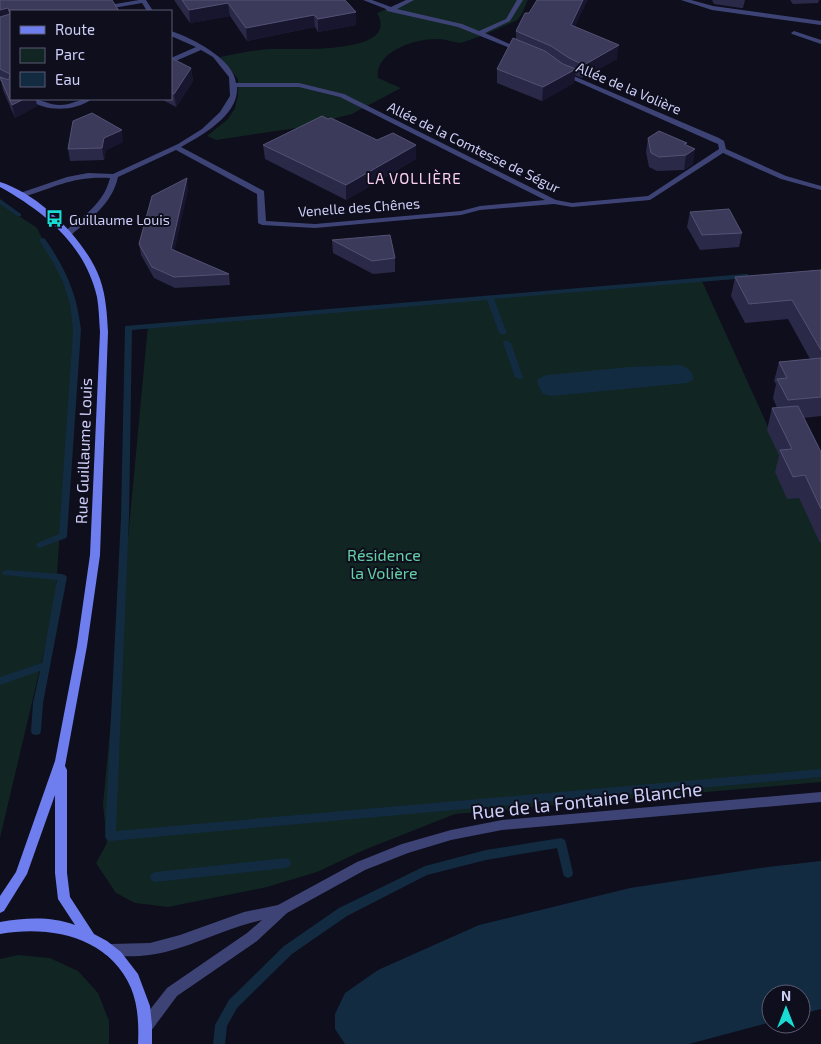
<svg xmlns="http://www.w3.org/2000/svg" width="821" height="1044" viewBox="0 0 821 1044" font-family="'Exo 2',sans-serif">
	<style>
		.green { fill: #112522 }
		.water { fill: #122b40 }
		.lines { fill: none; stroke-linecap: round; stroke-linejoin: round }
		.stream { fill: #122b40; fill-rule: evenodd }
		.street { fill: #3e4376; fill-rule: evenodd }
		.secondary { fill: #6f7eef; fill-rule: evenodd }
		.wall { fill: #2a2948 }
		.shaded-wall { fill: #18162f }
		.building { fill: #3c3a5b; stroke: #535274 }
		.labels { text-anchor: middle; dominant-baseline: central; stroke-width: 4; stroke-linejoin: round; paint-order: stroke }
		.far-street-label { font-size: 14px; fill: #cecff9; stroke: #0e0e1c }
		.far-poi-label { font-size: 14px; fill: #cecff9; stroke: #0e0e1c; text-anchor: start }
		.far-neighbourhood-label { font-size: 15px; letter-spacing: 1px; fill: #fad0f0; stroke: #0e0e1c }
		.street-label { font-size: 16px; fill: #cecff9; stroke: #0e0e1c }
		.park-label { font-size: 16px; fill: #63d0a6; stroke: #0e0e1c }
		.near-street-label { font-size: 19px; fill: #cecff9; stroke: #0e0e1c }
	</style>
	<rect width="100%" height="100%" fill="#0e0e1c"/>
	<!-- green -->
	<g class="green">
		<path d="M407,0H528C525,6 522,16 517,20C511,24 465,43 460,43C453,42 446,39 438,39C417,38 374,51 378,78L401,88L352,114L297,128L216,140L207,136L228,119L235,108L238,95V79L220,57C236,54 253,50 269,49C290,48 402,56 377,13Z"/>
		<path d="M0,203L37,228L75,305L55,605L0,838Z"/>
		<path d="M702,281L821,544V782L455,814L364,850L317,872L267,887L168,907L135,903L116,893L96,863L107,843L103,805L148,325Z"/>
		<path d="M18,955L50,958L78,971L98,993L109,1021V1044H0V959Z"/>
	</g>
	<!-- water -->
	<g class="water">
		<path d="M680,365C688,368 693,370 693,380L687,383L552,396L543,394L538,385V379L546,375L629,367Z"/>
		<path d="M821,861V1009L801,1014V994H771V1022L689,1044H345L335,1029V1014L345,993L378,970L479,925L630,888L768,867Z"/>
	</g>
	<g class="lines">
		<!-- stream -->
		<g class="stream">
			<path d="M0,199L21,214V216H17L0,204Z"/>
			<path d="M43,238L45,239C66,269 77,294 81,330L67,536L66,538L40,548L37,547L36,545L37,543L59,534L73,330L70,304L63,282L53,262L39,240Z"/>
			<path d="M745,274H748V278L494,299L507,333L503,335L499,333L487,300L132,330L129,517L116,831L821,769V777L110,841L106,839L105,836L121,517L125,326Z"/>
			<path d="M504,341H507L511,343L523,377L522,379H519L515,377L503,343Z"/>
			<path d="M7,570L62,574L65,575L67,577L43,703L41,731L40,734L36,735L32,734L31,731L33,703L40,671L0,685V677L42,663L57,580L4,575L2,573L4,571Z"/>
			<path d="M561,838L565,840L566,843L573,873L572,876L568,878L564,876L563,873L557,848L486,860L427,875L347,916L292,954L237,1008L227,1026L225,1044H213L215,1025L229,1000L284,946L339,908L425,866L486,850Z"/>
			<path d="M286,858L290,860L291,863L290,866L286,868L155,882L151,880L150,877L151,874L155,872Z"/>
		</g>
		<!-- street -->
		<g class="street">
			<path d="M139,0H146L153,11H147L142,3L96,11H83L86,9Z"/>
			<path d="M363,0H372L391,7L406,0H414L397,9L462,24L479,31L506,19L517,0H523L510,21L485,33L525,51L520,52L458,27L387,11L386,9Z"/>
			<path d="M681,0H691L713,6L821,21V25L712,10Z"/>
			<path d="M171,31C192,38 234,59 236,83H299L344,94L556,200L572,203L648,196L719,149L718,144L713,142L560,74L559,73L562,71L719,138L724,141L726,149L786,176L821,186V190L781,179L723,153L650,200L572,207L554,204L480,210L461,215L315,228L262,225L258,223L257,194L176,150L118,177C112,204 91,218 71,235H65V231C84,216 104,203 110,178C72,176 57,187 23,197H20V193L67,177L88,173L113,174L178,144L202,129L220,112L230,96L229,77L213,57L201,50L171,63V58L196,47L171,36ZM237,87H299L340,97L545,200L480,206L461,211L315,224L266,221L264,191L181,147C202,135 239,115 237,87Z"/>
			<path d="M794,31L821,40V44L792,34L791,33Z"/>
			<path d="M28,99C40,98 49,105 60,105C71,105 80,98 92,99C74,112 45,112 28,99Z"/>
			<path d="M821,792V802L502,830L451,840L408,853L365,870L287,913L257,941L177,996L151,1031L146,1032L141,1031L139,1026L141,1021L167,988L247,933L262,920C224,928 187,950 149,955C137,957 123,956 110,956L105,954L104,950L105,946L110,944L150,943L180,935L244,912L278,905L357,862L402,844L451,830L502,820Z"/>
		</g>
		<!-- secondary -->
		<path class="secondary" d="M0,182C39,194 86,240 100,279C106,296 107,314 108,332L100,555L87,646L65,766L67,770V873L70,897L94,934L107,941L121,952L138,974L150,1006L152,1025V1044H138C139,1025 138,1005 131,988C109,936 49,925 0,934V922C25,918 50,916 75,925L58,899L55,873V795L27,874L4,911L0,913V896L16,872L55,761L77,646L90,555L100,332C99,320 99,308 97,297C85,245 45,212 0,187Z"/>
	</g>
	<!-- wall -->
	<g class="wall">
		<path d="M0,0L11,11V99L37,106L15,118L3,90L1,81H0Z"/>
		<path d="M174,0H345L356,12V25L318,32L315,27L247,41L230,16L190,23Z"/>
		<path d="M712,0H745L743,8H741L714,4Z"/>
		<path d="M790,0H819L818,3L793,4Z"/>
		<path d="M575,27L617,59L582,78L575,75L574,83L542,101L497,83V69L516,39V31Z"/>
		<path d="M171,58L191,68L193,81L176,107L161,99H171Z"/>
		<path d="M648,138L686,145L693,164L684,170L657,171L649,167L646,152Z"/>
		<path d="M377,140L416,159L346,200L265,159L263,145Z"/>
		<path d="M123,142L106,150L104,160L70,161L68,149Z"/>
		<path d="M188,189L174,251L229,274L230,285L175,288L154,278L141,255L139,244Z"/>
		<path d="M690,212L742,233L739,247L700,250L687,227Z"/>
		<path d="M332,240L395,258V272L373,274L333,253Z"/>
		<path d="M821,270V416L804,418L821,452V543H820L799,498L787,499L775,472L779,455L767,430L772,408H777L773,398L776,384L774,381L779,362L810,359L788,319L745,323L731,296L735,277Z"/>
	</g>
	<!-- shaded-wall -->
	<g class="shaded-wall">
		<path d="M583,0H588L569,39L571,25Z"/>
		<path d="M228,3L230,16L190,23L189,10Z"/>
		<path d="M8,8L11,20L0,22V10Z"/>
		<path d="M356,12V25L318,32V19Z"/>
		<path d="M314,15L315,27L247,41L246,28Z"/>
		<path d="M619,45L617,59L582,78L584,65Z"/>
		<path d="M191,68L193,81L176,107L174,94Z"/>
		<path d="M576,69L574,83L542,101L543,87Z"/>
		<path d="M24,99H36L37,106L15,118L12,105Z"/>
		<path d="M122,130L123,142L106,150L104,160L102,148L104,138Z"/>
		<path d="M416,145V159L346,200V185Z"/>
		<path d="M695,149L693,164L684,170L686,155Z"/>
		<path d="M187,178L188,189L172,261L171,249Z"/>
	</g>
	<!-- building -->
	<g class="building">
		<path d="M0,0H112L119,11H11V99H24L12,105L0,77L9,80L10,74L0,69V17L10,14L8,8L0,10Z"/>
		<path d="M182,0H345L356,12L318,19L314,15L246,28L228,3L189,10Z"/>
		<path d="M537,0H583L571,25L619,45L584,65L569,58L551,46L516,31L525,13H529Z"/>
		<path d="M513,38L545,51L563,64L576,69L543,87L497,69Z"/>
		<path d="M171,58L191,68L174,94L171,92Z"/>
		<path d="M92,113L122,130L104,138L102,148L68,149L73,121Z"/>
		<path d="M322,116L328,119L331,118L377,140L393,133L416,145L346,185L263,145Z"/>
		<path d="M659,131L687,143L684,144L695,149L686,155L659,157L651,153L648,138Z"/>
		<path d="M187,178L171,249L229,274L174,277L152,267L139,244L152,196Z"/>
		<path d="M729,209L742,233L702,235L690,212Z"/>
		<path d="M390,235L395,258L372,261L332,240Z"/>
		<path d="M821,270V350L792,300L749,304L735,277Z"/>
		<path d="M821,358V397L788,400L777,379L787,378L779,362Z"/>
		<path d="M798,406L821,452V509L805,475L793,477L780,450L792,449L772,408Z"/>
	</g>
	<!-- icons -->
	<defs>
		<symbol id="bus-bare" viewBox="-9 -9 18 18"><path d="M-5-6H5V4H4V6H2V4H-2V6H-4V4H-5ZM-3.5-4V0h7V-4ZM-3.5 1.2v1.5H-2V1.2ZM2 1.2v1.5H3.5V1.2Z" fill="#19dbd3" stroke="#0e0e1c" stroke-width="2.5" paint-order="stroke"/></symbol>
	</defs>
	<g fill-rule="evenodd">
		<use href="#bus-bare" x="42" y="206" width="25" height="25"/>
	</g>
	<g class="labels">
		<!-- far-street labels -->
		<g class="far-street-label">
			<text transform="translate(629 88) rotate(23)">Allée de la Volière</text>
			<text transform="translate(474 147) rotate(26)">Allée de la Comtesse de Ségur</text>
			<text transform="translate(359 207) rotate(-4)">Venelle des Chênes</text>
		</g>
		<!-- far-poi labels -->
		<g class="far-poi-label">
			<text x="69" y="219">Guillaume Louis</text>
		</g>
		<!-- far-neighbourhood labels -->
		<g class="far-neighbourhood-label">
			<text x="414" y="178">LA VOLLIÈRE</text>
		</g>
		<!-- street labels -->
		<g class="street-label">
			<text transform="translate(83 451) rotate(-88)">Rue Guillaume Louis</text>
		</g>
		<!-- park labels -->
		<g class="park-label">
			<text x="384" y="554">Résidence<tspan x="384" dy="18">la Volière</tspan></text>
		</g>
		<!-- near-street labels -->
		<g class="near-street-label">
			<text transform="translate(587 800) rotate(-6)">Rue de la Fontaine Blanche</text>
		</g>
	</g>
	<!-- legend -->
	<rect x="10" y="10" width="162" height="90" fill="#0e0e1c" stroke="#5b5b74"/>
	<rect x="20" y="26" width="25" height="8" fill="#6f7eef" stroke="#5b5b74"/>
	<text x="55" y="35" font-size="15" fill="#cecff9">Route</text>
	<rect x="20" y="48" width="25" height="15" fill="#112522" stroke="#5b5b74"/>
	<text x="55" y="60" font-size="15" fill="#cecff9">Parc</text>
	<rect x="20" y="72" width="25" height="15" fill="#122b40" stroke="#5b5b74"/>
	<text x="55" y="85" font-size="15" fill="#cecff9">Eau</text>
	<!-- north arrow -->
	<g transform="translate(786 1009)"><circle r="24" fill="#0e0e1c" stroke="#5b5b74"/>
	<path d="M0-4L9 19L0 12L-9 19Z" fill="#19dbd3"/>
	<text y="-8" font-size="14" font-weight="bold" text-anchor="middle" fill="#cecff9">N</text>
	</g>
</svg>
